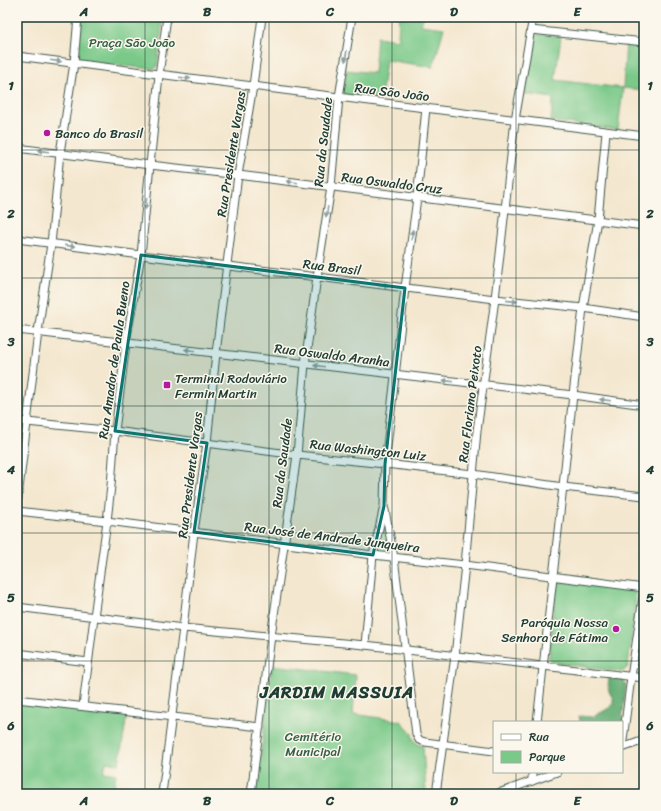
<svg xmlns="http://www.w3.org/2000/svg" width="661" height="811" viewBox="0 0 661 811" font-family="Sriracha,sans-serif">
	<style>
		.green { fill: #7ac989; stroke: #4c835e }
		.forest { fill: #63ad75; stroke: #417554 }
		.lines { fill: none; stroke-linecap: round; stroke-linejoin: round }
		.minor-casing { stroke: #3f564b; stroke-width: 9 }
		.minor { stroke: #fff; stroke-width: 7 }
		.oneway { fill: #8f9e9a }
		.marked { fill: #0f766e; fill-opacity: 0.2; stroke: #0f766e; stroke-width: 3; stroke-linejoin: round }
		.grid { fill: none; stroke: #1f3d34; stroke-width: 1; stroke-opacity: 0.55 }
		.poi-dot { fill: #b5179e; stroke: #fbf7ec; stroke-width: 1.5 }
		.labels { text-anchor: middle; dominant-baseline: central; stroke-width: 3; stroke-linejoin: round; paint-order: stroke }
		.park-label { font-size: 13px; fill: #366049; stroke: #fbf7ec }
		.street-label { font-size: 13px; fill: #1f3d34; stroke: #fbf7ec }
		.poi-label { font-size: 13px; fill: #1f3d34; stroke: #fbf7ec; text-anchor: start }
		.district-label { font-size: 17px; font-weight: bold; letter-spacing: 1px; fill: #1f3d34; stroke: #fbf7ec }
		.neatline { fill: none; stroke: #1f3d34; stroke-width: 1.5 }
		.grid-label { font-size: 13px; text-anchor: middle; font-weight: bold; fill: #1f3d34 }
	</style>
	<rect width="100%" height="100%" fill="#fbf7ec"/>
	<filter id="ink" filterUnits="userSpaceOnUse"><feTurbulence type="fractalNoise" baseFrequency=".025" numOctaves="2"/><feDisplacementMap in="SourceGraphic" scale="8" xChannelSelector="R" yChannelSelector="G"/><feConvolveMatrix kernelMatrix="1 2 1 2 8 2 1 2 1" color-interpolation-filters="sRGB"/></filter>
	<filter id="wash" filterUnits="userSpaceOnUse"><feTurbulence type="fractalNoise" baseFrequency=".012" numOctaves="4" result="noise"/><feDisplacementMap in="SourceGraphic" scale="16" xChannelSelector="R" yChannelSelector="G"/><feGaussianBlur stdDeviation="0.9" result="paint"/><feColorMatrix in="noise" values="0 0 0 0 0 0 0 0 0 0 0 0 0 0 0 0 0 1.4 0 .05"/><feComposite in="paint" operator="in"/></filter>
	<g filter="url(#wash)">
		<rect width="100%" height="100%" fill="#f4e7cf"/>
		<!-- green -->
		<g class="green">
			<path d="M81,17H163L157,67L153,69L79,61L77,57Z"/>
			<path d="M399,17H423L421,25L444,28L433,67L386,60L381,99L345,95L343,92L346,70L374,73L377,37L398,40Z"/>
			<path d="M539,34L561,36L555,80L623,88L626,43L644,45V90L623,88L618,130L551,121L553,98L525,94L534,36Z"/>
			<path d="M384,519L389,551L387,553L378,552L376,551Z"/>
			<path d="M560,581L632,590L636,594L628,667L622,672L551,662L549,658L556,584Z"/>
			<path d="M272,665L356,675L353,714L401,721L412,733V737L417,744L423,746L426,794H256Z"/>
			<path d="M17,701L127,715L119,764L106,762L104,772L116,774L113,794H17Z"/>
		</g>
		<!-- forest -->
		<path class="forest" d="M609,677L622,678L626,685L622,722H580L579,716L593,717L609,708L613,703V698C607,691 608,686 609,677Z"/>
	</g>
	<g filter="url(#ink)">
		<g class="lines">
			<defs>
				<g id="minor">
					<path d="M531,30L644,42"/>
					<path d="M17,56L644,136"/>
					<path d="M17,148L150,165L238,175L644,226"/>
					<path d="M17,239L141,255L495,299L583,308L644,317"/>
					<path d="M17,330L573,395L644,405"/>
					<path d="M17,421L115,431L297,455L385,464L473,474L563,487L644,496"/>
					<path d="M17,505L38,332L51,244L60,153L74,63L78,17"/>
					<path d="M385,510L394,558L416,734L419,740L425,742L494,751"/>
					<path d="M17,511L107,521L373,555L465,565L644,588"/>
					<path d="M17,607L183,628L365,645L644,678"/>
					<path d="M365,645L373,555L384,506L385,464L405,288L417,198L426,108"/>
					<path d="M17,653L88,662"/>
					<path d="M17,699L260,727"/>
					<path d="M83,706L94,617L107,521L111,486L115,431L126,343L141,255L159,75L167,17"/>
					<path d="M537,722L573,395L583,308L598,220L606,132"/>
					<path d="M622,748L631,677L644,590"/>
					<path d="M622,748L644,740"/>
					<path d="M532,781V772"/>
					<path d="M162,794L183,628L194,532L207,443L216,353L238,175L253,86L262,17"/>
					<path d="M251,794L271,636L297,455L305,364L317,277L331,187L339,97L352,17"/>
					<path d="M436,794L455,656L465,565L477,431L495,299L515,120L533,17"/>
					<path d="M496,794L557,772"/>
				</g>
			</defs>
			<!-- minor casing -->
			<use href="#minor" class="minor-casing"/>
			<!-- minor -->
			<use href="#minor" class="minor"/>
		</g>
		<!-- one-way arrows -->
		<defs><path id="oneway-solid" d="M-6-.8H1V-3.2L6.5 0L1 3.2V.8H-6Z"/></defs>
		<g class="oneway">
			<use href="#oneway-solid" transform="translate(346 56) rotate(99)"/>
			<use href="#oneway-solid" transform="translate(56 61) rotate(7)"/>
			<use href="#oneway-solid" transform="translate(185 78) rotate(7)"/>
			<use href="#oneway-solid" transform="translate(43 151) rotate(-173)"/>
			<use href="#oneway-solid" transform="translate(199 171) rotate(-174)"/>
			<use href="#oneway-solid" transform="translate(292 182) rotate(-173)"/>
			<use href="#oneway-solid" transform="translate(146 204) rotate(96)"/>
			<use href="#oneway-solid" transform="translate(327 212) rotate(99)"/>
			<use href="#oneway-solid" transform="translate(412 235) rotate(-82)"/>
			<use href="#oneway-solid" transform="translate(70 246) rotate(7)"/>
			<use href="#oneway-solid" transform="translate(199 262) rotate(7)"/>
			<use href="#oneway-solid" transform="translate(383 285) rotate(7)"/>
			<use href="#oneway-solid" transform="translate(512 301) rotate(6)"/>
			<use href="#oneway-solid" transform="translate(190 350) rotate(-173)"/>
			<use href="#oneway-solid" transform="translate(319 366) rotate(-173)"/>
			<use href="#oneway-solid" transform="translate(448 381) rotate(-173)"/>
			<use href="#oneway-solid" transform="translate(605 400) rotate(-173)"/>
		</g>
	</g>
	<!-- marked area -->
	<path class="marked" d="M141,255L405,288L385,464L384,506L373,555L194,532L207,443L115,431Z"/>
	<!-- grid -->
	<path class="grid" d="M145,17V794M269,17V794M392,17V794M516,17V722M17,150H644M17,278H644M17,406H644M17,533H644M17,661H644M516,772V794"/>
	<!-- markers -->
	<g class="poi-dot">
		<circle cx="47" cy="133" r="4"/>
		<rect x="163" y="381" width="8" height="8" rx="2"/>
		<circle cx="616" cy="629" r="4"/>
	</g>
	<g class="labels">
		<!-- park labels -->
		<g class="park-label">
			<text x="132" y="42">Praça São João</text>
			<text x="313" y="736">Cemitério<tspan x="313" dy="15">Municipal</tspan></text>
		</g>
		<!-- street labels -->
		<g class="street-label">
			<text transform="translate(392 92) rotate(7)">Rua São João</text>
			<text transform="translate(323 142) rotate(-84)">Rua da Saudade</text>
			<text transform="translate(231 154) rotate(-81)">Rua Presidente Vargas</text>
			<text transform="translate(392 183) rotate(7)">Rua Oswaldo Cruz</text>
			<text transform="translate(332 267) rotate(7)">Rua Brasil</text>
			<text transform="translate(332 355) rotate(7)">Rua Oswaldo Aranha</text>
			<text transform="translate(114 360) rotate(-82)">Rua Amador de Paula Bueno</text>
			<text transform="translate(470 404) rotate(-83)">Rua Floriano Peixoto</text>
			<text transform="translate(368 450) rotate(6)">Rua Washington Luiz</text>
			<text transform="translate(282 463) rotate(-83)">Rua da Saudade</text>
			<text transform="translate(190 475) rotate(-83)">Rua Presidente Vargas</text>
			<text transform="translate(332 537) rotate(7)">Rua José de Andrade Junqueira</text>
		</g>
		<!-- poi labels -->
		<g class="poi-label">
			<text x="55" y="133">Banco do Brasil</text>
			<text x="175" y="378">Terminal Rodoviário<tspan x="175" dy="15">Fermin Martin</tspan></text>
			<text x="608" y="622" text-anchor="end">Paróquia Nossa<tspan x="608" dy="15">Senhora de Fátima</tspan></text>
		</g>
		<!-- district labels -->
		<g class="district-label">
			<text x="337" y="692">JARDIM MASSUIA</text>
		</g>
	</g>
	<!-- margin -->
	<rect width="661" height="811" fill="none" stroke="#fbf7ec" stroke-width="44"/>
	<!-- legend -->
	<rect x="493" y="721" width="130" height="52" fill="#fbf7ec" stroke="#a3ada2"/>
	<rect x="501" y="734" width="20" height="6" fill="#ffffff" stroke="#a3ada2"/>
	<text x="529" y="741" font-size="12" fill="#1f3d34">Rua</text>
	<rect x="501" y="751" width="20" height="12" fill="#7ac989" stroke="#a3ada2"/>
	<text x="529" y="761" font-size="12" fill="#1f3d34">Parque</text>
	<rect x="22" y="22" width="617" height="767" class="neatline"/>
	<g class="grid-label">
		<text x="84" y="16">A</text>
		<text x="207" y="16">B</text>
		<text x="330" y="16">C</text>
		<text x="454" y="16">D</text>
		<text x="577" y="16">E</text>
		<text x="11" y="90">1</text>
		<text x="650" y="90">1</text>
		<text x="11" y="218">2</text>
		<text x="650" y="218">2</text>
		<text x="11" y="346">3</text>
		<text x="650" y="346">3</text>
		<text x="11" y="474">4</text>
		<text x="650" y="474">4</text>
		<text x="11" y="602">5</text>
		<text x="650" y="602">5</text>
		<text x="11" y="730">6</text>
		<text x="650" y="730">6</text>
		<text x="84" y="805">A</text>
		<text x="207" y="805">B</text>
		<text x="330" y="805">C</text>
		<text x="454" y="805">D</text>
		<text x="577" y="805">E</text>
	</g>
</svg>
